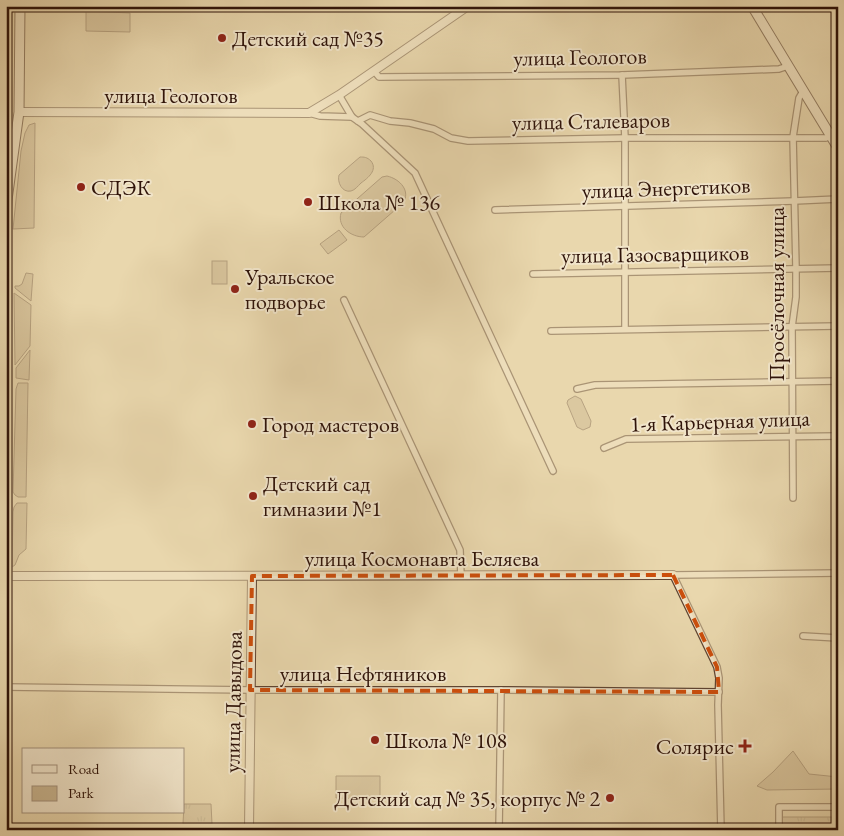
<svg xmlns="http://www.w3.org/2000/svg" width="844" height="836" viewBox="0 0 844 836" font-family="'EB Garamond',serif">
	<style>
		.green { fill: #c9b691; stroke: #7c644d }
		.park { fill: url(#park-tufts); stroke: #7c644d }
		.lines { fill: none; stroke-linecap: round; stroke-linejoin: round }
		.minor-casing { stroke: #5e4432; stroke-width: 8 }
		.tertiary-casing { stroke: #5e4432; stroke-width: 10 }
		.secondary-casing { stroke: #2f1309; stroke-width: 11 }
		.minor { stroke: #f1e5ca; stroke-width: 5.5 }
		.tertiary { stroke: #f1e5ca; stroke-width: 8 }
		.secondary { stroke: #f1e5ca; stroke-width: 9 }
		.marked { fill: none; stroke: #cc4e0c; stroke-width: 4; stroke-dasharray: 10 6; stroke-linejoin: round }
		.poi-dot { fill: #8f2418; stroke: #f1e5ca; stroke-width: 2 }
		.labels { text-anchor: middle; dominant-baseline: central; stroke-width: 4; stroke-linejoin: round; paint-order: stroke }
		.poi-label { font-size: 22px; fill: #2f1309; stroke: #f1e5ca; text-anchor: start }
		.street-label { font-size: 22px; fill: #2f1309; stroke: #f1e5ca }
	</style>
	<defs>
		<pattern id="park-tufts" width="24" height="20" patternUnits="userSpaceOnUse" patternTransform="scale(1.25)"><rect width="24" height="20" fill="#c9b691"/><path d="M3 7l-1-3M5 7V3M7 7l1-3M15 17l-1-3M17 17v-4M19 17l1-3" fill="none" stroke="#ad9c7c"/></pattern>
	</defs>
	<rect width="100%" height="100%" fill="#e9d7ad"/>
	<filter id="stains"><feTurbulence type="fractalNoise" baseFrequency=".004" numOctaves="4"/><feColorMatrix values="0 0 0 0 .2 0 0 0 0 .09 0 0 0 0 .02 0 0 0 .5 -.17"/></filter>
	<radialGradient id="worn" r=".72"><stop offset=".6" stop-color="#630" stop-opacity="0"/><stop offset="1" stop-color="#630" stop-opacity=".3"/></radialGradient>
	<!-- green -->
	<g class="green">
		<path d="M86,11L130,13V32L86,31Z"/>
		<path d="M35,123L34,228L13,229L21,151L25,133L29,125Z"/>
		<path d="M360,157C364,157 367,157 371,161C378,170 368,178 361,183C358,186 355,190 351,191C342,193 337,182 339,175Z"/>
		<path d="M387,176C400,179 411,191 403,203L364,237C351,237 337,227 341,213L382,177Z"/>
		<path d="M339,230L347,240L328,254L320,244Z"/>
		<rect x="212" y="261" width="15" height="23"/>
		<path d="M26,273L33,274L31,301L15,288V286H19L22,284Z"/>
		<path d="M14,293L31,305L30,346L15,365Z"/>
		<path d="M30,350L29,380L16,378V368Z"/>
		<path d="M18,383H28L26,497H18L15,495L13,492L16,389Z"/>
		<path d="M575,396L581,399L591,421L590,427L583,430L577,427L567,403L568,400Z"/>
		<path d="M17,503H27L26,549L19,555L15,565L12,567L13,512L14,507Z"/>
		<path d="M793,751L809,774L838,777V789L767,790L757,786L773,772Z"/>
		<path d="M336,776H380V799L336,798Z"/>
	</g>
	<!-- park -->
	<g class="park">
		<path d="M184,804H211L212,824H183Z"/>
		<rect x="781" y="817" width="57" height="13"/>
	</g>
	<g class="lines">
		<defs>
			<g id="minor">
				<path d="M374,71L379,77L622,75L779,69L788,66"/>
				<path d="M622,75L625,138V329"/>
				<path d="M339,95L352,117L362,124L415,173L553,471"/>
				<path d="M309,113L320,116L352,117"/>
				<path d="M358,121L370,115L390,121L410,123L434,129L451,138L468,141L625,138H826L830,136"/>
				<path d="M495,210L794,201L838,199"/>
				<path d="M533,274L838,268"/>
				<path d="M344,300L460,550L461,576"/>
				<path d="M551,331L838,326"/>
				<path d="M577,389L595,385L838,381"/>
				<path d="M604,448L626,439L838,436"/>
				<path d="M793,498L792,327L796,297V268L793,137L799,98L803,91"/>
				<path d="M803,636L838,638"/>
				<path d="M6,687L250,690H501L719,692"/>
				<path d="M499,830L501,690"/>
				<path d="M721,830L718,705L719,678L717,667L673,575L838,573"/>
				<path d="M779,830V807H838"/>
			</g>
			<g id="tertiary">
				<path d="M19,112L309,113L339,95L468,6"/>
				<path d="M6,576L673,575"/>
				<path d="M249,830L252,576"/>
			</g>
			<g id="secondary">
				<path d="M752,6L838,148"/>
				<path d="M6,221L7,200L19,112L20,6"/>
				<path d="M6,329V490"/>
			</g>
		</defs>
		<!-- minor casing -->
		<use href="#minor" class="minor-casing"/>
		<!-- tertiary casing -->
		<use href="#tertiary" class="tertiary-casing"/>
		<!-- secondary casing -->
		<use href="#secondary" class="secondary-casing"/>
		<!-- minor -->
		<use href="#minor" class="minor"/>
		<!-- tertiary -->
		<use href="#tertiary" class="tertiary"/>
		<!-- secondary -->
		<use href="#secondary" class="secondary"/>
	</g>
	<!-- marked area -->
	<path d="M0 0H844V836H0ZM673,575L717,667L719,692L250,690L252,576Z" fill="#e9d7ad" fill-opacity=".55" fill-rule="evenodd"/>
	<path class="marked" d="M673,575L717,667L719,692L250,690L252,576Z"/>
	<!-- markers -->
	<g class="poi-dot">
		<circle cx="222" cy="38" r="5"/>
		<circle cx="81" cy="187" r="5"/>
		<circle cx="308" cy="202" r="5"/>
		<circle cx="235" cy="289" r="5"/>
		<circle cx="252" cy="424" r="5"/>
		<circle cx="253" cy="496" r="5"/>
		<circle cx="375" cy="740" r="5"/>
		<path d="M742.5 738.5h5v5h5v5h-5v5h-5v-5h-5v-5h5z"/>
		<circle cx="610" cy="798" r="5"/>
	</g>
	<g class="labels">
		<!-- poi labels -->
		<g class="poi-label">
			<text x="232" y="38">Детский сад №35</text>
			<text x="91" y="187">СДЭК</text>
			<text x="318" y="202">Школа № 136</text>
			<text x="245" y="276">Уральское<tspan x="245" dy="25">подворье</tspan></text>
			<text x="262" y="424">Город мастеров</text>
			<text x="263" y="483">Детский сад<tspan x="263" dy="25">гимназии №1</tspan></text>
			<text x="385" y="740">Школа № 108</text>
			<text x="734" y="746" text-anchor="end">Солярис</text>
			<text x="600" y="798" text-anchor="end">Детский сад № 35, корпус № 2</text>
		</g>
		<!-- street labels -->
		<g class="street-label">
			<text transform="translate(580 57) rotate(-1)">улица Геологов</text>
			<text x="171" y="95">улица Геологов</text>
			<text transform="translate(591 121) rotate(-1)">улица Сталеваров</text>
			<text transform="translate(666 188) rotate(-2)">улица Энергетиков</text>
			<text transform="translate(655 254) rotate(-1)">улица Газосварщиков</text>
			<text transform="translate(776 294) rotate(-90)">Просёлочная улица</text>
			<text transform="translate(720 421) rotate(-2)">1-я Карьерная улица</text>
			<text x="422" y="558">улица Космонавта Беляева</text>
			<text x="363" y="673">улица Нефтяников</text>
			<text transform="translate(233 702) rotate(-89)">улица Давыдова</text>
		</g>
	</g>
	<!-- margin -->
	<rect width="844" height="836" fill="none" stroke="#e9d7ad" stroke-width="25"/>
	<rect x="8" y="8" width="829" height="821" fill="none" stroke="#2f1309" stroke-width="2.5"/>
	<rect x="12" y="12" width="819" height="811" fill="none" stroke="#2f1309"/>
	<!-- legend -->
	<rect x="22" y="748" width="162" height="65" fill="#f1e5ca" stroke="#a3917d"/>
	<rect x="32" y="765" width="25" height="8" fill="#f1e5ca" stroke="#a3917d"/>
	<text x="68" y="774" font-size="15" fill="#2f1309">Road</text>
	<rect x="32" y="786" width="25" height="15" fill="#c9b691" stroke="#a3917d"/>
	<text x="68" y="798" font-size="15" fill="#2f1309">Park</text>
	<rect width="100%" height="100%" filter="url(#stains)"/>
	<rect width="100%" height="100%" fill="url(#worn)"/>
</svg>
